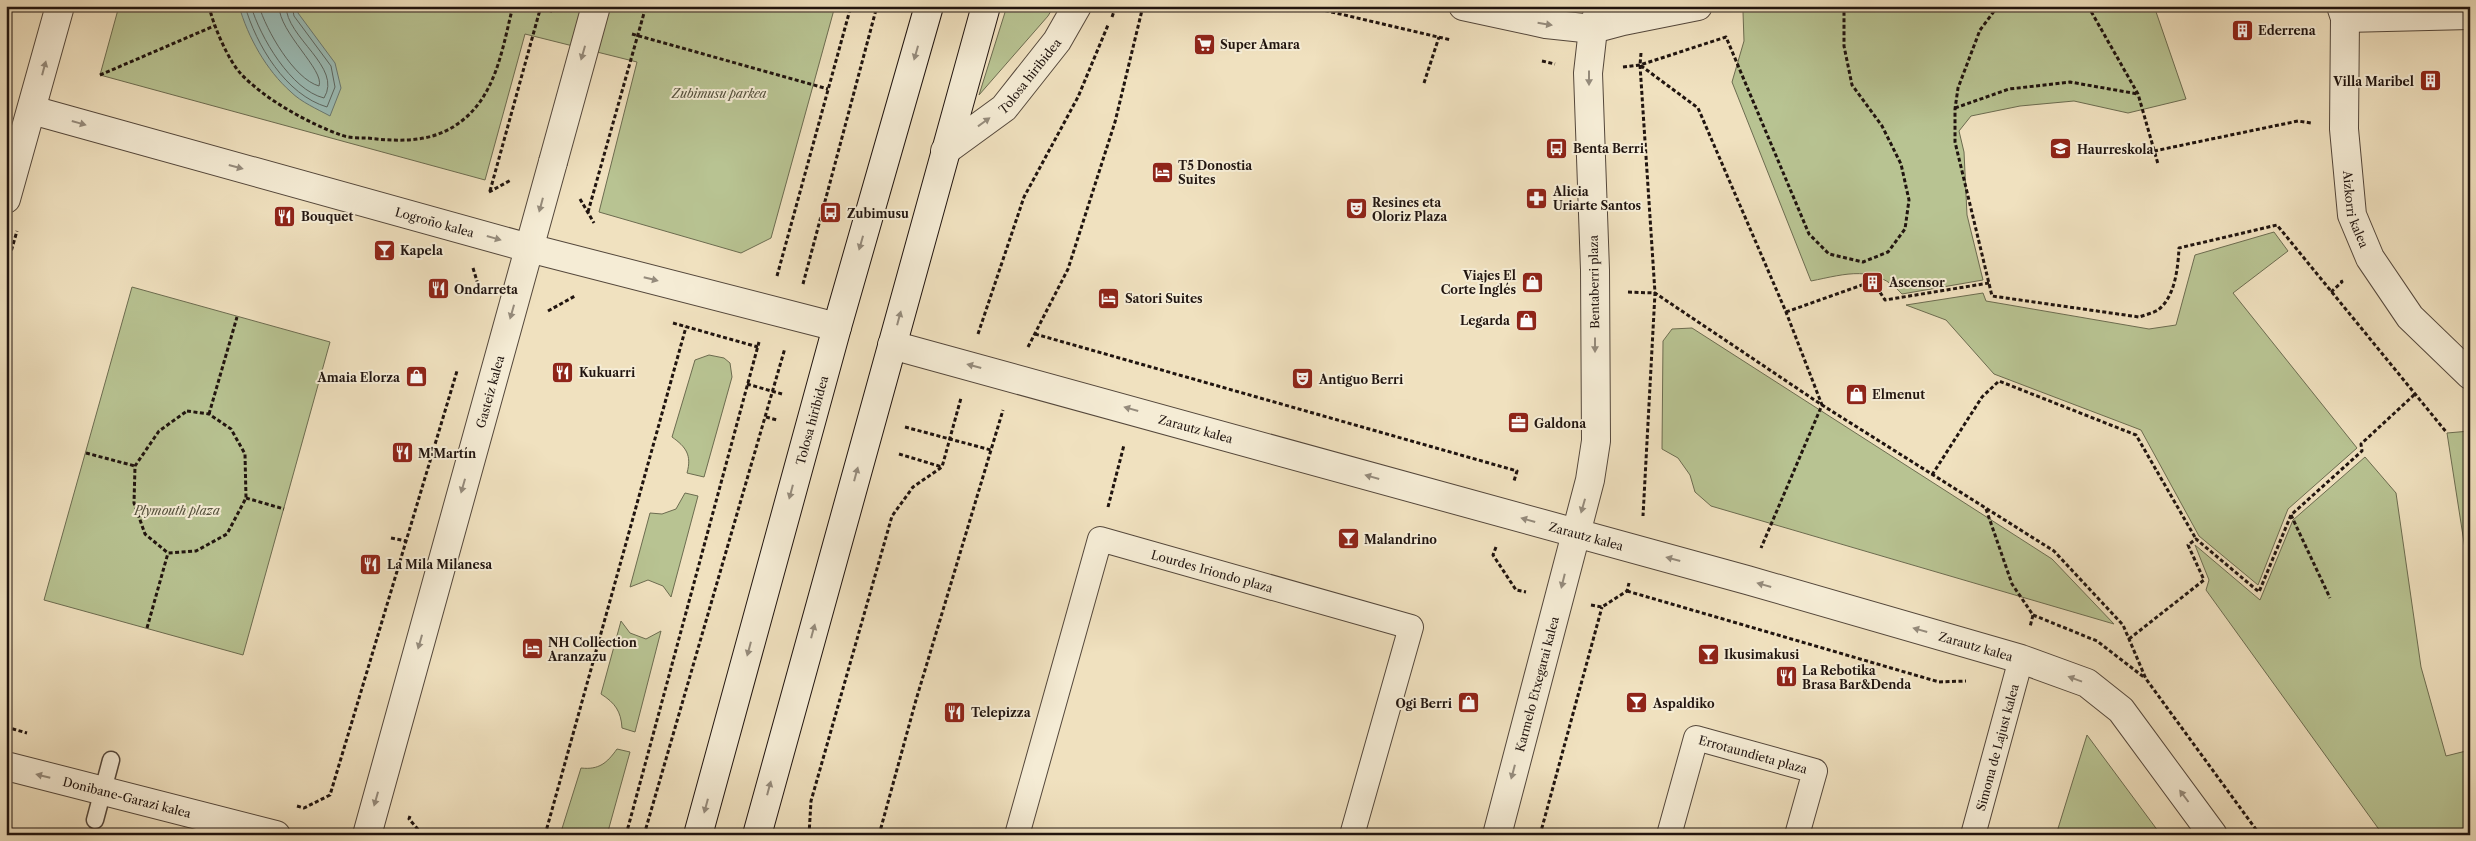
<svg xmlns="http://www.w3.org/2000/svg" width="2476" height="841" viewBox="0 0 2476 841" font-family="'Libre Caslon Text',serif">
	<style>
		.green { fill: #b8c392; stroke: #6c6c50 }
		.water { fill: #9bbcb6; stroke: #6a7973 }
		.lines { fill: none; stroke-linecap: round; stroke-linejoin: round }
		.shore { stroke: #5e6862; stroke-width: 1 }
		.service-casing { stroke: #54473b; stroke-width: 19 }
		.pedestrian-casing { stroke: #54473b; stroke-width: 26 }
		.minor-casing { stroke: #54473b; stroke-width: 30 }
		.secondary-casing { stroke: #20140f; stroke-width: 30 }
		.path { stroke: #20140f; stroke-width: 3; stroke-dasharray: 4 2.5; stroke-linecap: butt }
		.service { stroke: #f5ecd5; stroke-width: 16 }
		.pedestrian { stroke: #f5ecd5; stroke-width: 24 }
		.minor { stroke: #f5ecd5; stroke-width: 28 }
		.secondary { stroke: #f5ecd5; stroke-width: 28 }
		.minor-bridge-casing { stroke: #54473b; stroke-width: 30; stroke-linecap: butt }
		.minor-bridge { stroke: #f5ecd5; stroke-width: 28 }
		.oneway { fill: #958b7c }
		.labels { text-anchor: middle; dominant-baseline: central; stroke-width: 4; stroke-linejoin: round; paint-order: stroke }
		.poi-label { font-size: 12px; font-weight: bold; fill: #20140f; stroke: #f5ecd5; text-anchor: start }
		.street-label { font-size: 12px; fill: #20140f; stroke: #f5ecd5 }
		.park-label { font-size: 12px; font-style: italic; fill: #55513d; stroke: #f5ecd5 }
	</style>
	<rect width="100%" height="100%" fill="#f0e1bf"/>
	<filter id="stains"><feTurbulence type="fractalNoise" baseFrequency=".004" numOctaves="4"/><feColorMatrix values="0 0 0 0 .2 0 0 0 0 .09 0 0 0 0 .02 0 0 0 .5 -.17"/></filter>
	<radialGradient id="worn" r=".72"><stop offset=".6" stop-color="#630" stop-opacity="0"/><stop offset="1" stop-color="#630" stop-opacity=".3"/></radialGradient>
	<!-- green -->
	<g class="green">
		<path d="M119,6H835L771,238L741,253L599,212L637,62L525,34L485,180L100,75Z"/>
		<path d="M1007,6H1054L1048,16L979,95Z"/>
		<path d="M1746,6H2154L2186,99L2128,113L2074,101L2020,106L1971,116L1959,131L1964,152L1967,215L1983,280L1902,294C1875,264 1846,274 1811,281L1732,82L1744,41L1743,12Z"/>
		<path d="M2274,232L2288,251L2233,293L2357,448L2288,509L2258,585L2199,536L2141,430L1994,374L1946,320L1906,305L1983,293L1986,301L2149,329L2176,325L2195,255Z"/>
		<path d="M132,287L330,342L243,655L44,600Z"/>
		<path d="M1692,328L2052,559L2114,624L1711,506L1695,492L1690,475L1678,458L1662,449L1663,341L1672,329Z"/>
		<path d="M709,355L724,358L730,363L732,377L704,477L687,473C692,455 686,447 672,437L695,360Z"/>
		<path d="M2470,431V581L2447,433Z"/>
		<path d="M2365,457L2396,493L2421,667L2446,756L2470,750V835H2383L2206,590L2209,580L2195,545L2260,600L2293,520Z"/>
		<path d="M685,493L698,496L671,597L663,586L648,580L630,587L650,513L662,514L676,509Z"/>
		<path d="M621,621L630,633L646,639L661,631L635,732L622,728C621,711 615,703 601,694Z"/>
		<path d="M2087,735L2161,835H2056Z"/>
		<path d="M617,749L630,752L607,835H560L581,768C599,770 607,763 617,749Z"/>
	</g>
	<!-- water -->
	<path class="water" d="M239,6H297L298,13L335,63L341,88L330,116C317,109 301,102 291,92C266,70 248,37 239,6Z"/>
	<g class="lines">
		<!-- shore -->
		<g class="shore">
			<path d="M245,6C256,45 286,95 327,107L335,87L331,66L294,16L292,6"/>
			<path d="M251,6C260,37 291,90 324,98C343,67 286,38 286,6"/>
			<path d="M259,6C266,30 294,79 319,86C325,70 279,33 279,6"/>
		</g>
		<defs>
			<path id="service" d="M95,820L111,760"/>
			<g id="pedestrian">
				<path id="s1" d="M1017,835L1100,539L1411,627L1352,835"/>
				<path id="s2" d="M1669,835L1696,738L1815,771L1797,835"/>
				<path id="s3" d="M1973,835L2021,659"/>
			</g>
			<g id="minor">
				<path d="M1463,6L1546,24L1593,29L1623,21L1698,6"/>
				<path id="s4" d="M2341,6L2345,18L2344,129L2352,215L2370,258L2410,317L2470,375"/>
				<path d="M2345,18L2470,15"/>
				<path id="s5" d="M32,110L529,248L837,327"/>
				<path id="s6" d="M945,151L1004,108L1057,41L1077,6"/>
				<path d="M6,199L60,6"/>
				<path id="s7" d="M892,345L1747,580L2021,659L2087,683L2121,710L2213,835"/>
				<path id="s8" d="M6,766L276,835"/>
				<path id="s9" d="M367,835L553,162"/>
				<path id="s10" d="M1497,835L1590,480L1596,441L1595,270L1588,73L1593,29L1600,6"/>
			</g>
			<g id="secondary">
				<path id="s11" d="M698,835L837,327L929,6"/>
				<path d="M757,835L986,6"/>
			</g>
		</defs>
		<!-- service casing -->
		<use href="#service" class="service-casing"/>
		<!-- pedestrian casing -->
		<use href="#pedestrian" class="pedestrian-casing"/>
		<!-- minor casing -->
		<use href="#minor" class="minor-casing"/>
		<!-- secondary casing -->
		<use href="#secondary" class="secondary-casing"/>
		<!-- path -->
		<g class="path">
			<path d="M209,6C213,25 228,60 241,74C266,100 308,123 341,135C349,138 359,138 367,138C402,142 436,143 464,119C497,92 503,45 513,6"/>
			<path d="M536,6L554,12"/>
			<path d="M1306,6L1451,40"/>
			<path d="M1998,6L1980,30L1958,88L1955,109V142L1992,296L2139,317C2145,315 2153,313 2158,310C2175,297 2178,268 2179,248L2277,225L2447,433"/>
			<path d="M2088,6L2138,94L2158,164"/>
			<path d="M1112,17L1116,6"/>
			<path d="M632,34L828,89"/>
			<path d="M1641,53L1640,65L1698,108L1786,312L1822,405L1761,548"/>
			<path d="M1542,61L1555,64"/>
			<path d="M1640,65L1655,293L1643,516"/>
			<path d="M1623,67L1640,65L1726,37L1809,234L1829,254L1863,262L1888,252L1905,229L1909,200L1901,164L1882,126L1852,85L1844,46V6"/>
			<path d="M100,75L214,26"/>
			<path d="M1424,83L1439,37"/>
			<path d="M1955,108L2009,89L2070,82L2138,94"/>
			<path d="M2154,151L2298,121L2311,123"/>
			<path d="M490,191L541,6"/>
			<path d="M489,192L511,180"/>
			<path d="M580,199L594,223"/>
			<path d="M588,212L646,6"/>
			<path d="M473,268L480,291"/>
			<path d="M6,269L17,231"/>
			<path d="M777,276L851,6"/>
			<path d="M803,284L877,6"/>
			<path d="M1628,292L1655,293L1822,405L2054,551L2123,625L2146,679L2260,835"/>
			<path d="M2331,292L2342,282L2341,280"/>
			<path d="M548,311L575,296"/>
			<path d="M1786,312L1862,285L1874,283L1885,300L1989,283"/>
			<path d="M673,323L758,347"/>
			<path d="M978,334L1024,197L1078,97L1108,25"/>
			<path d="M1035,334L1517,471L1514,481"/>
			<path d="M1028,347L1068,269L1115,122L1143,6"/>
			<path d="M747,384L782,394"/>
			<path d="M187,411L209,414L231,429L245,454L246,498L227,534L196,551L168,553L145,534L134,503L135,466L159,431Z"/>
			<path d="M209,414L237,317"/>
			<path d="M766,417L777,420"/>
			<path d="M905,427L991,450"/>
			<path d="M86,453L135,466"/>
			<path d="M899,454L942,467"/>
			<path d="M1932,475L1982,397L1999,381L2136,435L2196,539"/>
			<path d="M246,498L284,509"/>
			<path d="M1108,507L1124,445"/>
			<path d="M1986,509L2012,584L2033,615L2030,627"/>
			<path d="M2291,515L2330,598"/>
			<path d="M391,538L406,541"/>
			<path d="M1496,547L1493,555L1516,590L1526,592"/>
			<path d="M1627,591L1939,682L1966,681"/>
			<path d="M1591,605L1602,607L1627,591L1629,583"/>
			<path d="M2033,615L2097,641L2145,678"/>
			<path d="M147,628L168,553"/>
			<path d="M2129,639L2204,580L2188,545L2196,539L2259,592L2291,515L2362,451L2361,444L2415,394"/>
			<path d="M6,727L27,733"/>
			<path d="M297,806L304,808L330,795L457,371"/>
			<path d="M410,816L409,819L423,835"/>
			<path d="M545,835L686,327"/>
			<path d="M626,835L759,342"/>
			<path d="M644,835L785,348"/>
			<path d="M809,835L811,801L892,516L913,487L942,467L961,398"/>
			<path d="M879,835L916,700L1003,410"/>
			<path d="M1540,835L1602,607"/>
		</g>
		<!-- service -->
		<use href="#service" class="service"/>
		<!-- pedestrian -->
		<use href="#pedestrian" class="pedestrian"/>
		<!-- minor -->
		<use href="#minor" class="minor"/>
		<!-- secondary -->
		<use href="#secondary" class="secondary"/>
		<defs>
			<path id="minor-bridge" d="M553,162L596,6"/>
		</defs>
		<!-- minor-bridge casing -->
		<use href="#minor-bridge" class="minor-bridge-casing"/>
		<!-- minor-bridge -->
		<use href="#minor-bridge" class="minor-bridge"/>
	</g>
	<!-- one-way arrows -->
	<defs><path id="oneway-solid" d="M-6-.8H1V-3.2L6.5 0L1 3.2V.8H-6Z" transform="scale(1.25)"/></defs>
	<g class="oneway">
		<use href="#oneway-solid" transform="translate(1545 24) rotate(9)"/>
		<use href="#oneway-solid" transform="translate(583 53) rotate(106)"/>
		<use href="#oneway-solid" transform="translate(916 53) rotate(106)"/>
		<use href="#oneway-solid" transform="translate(44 68) rotate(-75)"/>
		<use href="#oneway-solid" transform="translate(1589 78) rotate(90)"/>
		<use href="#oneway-solid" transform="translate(984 122) rotate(-36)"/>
		<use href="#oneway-solid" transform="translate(79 123) rotate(16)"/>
		<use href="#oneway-solid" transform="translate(236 167) rotate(15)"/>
		<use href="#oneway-solid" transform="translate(541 205) rotate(105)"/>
		<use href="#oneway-solid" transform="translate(494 238) rotate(16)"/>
		<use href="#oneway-solid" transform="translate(861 243) rotate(106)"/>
		<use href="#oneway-solid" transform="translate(651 279) rotate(14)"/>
		<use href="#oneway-solid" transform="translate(512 312) rotate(106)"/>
		<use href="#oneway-solid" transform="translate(899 318) rotate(-75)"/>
		<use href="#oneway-solid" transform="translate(1595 345) rotate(90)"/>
		<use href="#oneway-solid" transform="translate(974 366) rotate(-165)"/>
		<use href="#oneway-solid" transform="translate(1131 409) rotate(-164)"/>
		<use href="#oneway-solid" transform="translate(856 474) rotate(-75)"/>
		<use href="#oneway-solid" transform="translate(1372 477) rotate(-164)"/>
		<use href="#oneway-solid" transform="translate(463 486) rotate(106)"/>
		<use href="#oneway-solid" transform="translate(791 492) rotate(105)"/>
		<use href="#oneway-solid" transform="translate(1583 506) rotate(106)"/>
		<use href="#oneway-solid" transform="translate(1528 520) rotate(-164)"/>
		<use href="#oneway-solid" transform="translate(1673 559) rotate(-165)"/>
		<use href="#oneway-solid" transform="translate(1563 581) rotate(104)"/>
		<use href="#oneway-solid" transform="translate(1764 585) rotate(-164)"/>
		<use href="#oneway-solid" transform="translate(1920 630) rotate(-164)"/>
		<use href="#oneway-solid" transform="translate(813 631) rotate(-75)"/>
		<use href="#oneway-solid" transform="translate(420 642) rotate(106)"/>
		<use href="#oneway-solid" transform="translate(749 649) rotate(105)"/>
		<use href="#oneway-solid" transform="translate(2075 679) rotate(-160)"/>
		<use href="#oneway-solid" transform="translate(1513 772) rotate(105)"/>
		<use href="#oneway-solid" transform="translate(43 776) rotate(-166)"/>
		<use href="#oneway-solid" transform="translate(769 788) rotate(-75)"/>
		<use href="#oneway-solid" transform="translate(2184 796) rotate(-127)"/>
		<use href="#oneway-solid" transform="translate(376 799) rotate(106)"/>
		<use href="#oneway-solid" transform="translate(706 806) rotate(105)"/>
	</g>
	<!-- icons -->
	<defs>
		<symbol id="building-square" viewBox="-11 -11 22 22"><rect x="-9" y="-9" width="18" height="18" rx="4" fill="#8f2418" stroke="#f5ecd5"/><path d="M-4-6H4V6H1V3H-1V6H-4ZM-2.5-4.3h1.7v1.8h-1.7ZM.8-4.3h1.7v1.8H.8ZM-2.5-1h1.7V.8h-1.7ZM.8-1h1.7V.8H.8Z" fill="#fff"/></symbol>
		<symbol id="supermarket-square" viewBox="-11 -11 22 22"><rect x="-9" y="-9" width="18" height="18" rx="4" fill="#8f2418" stroke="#f5ecd5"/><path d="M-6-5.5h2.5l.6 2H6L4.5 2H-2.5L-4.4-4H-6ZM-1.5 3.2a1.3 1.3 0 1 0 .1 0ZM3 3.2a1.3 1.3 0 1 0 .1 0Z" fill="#fff"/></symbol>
		<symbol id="bus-square" viewBox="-11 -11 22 22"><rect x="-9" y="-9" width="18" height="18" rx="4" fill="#8f2418" stroke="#f5ecd5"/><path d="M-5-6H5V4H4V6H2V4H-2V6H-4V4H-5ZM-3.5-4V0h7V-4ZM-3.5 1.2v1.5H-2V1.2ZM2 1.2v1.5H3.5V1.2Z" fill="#fff"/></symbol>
		<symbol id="school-square" viewBox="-11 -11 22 22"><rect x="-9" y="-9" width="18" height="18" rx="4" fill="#8f2418" stroke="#f5ecd5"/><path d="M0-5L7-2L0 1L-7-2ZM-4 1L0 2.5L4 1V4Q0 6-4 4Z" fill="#fff"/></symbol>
		<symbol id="hotel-square" viewBox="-11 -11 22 22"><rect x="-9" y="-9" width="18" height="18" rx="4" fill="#8f2418" stroke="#f5ecd5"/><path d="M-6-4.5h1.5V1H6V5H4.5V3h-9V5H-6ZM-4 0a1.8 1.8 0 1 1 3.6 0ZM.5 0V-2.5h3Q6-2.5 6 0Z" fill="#fff"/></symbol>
		<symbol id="pharmacy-square" viewBox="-11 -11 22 22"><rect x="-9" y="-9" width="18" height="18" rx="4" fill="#8f2418" stroke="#f5ecd5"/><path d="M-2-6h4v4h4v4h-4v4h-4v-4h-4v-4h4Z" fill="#fff"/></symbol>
		<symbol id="theatre-square" viewBox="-11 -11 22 22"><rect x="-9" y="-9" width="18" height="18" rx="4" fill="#8f2418" stroke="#f5ecd5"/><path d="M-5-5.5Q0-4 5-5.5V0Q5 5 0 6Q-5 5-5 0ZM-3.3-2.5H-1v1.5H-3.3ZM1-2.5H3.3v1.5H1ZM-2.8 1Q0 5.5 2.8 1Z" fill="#fff"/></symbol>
		<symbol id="restaurant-square" viewBox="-11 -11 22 22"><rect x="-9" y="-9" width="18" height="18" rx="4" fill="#8f2418" stroke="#f5ecd5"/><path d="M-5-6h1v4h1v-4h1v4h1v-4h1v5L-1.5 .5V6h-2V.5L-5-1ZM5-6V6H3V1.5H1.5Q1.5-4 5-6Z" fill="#fff"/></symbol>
		<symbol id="bar-square" viewBox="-11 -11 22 22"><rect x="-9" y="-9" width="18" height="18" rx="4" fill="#8f2418" stroke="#f5ecd5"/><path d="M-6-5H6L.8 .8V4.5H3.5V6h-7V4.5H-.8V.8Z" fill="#fff"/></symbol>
		<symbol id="shop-square" viewBox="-11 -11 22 22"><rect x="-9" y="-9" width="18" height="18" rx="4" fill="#8f2418" stroke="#f5ecd5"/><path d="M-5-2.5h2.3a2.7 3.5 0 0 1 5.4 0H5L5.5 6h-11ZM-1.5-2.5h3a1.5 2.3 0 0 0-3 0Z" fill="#fff"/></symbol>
		<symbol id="office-square" viewBox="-11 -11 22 22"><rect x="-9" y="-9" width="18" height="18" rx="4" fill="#8f2418" stroke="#f5ecd5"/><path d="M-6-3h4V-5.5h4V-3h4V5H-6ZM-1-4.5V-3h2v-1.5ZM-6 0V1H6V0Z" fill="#fff"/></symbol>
	</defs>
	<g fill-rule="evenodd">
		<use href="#building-square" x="2230" y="18" width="25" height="25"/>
		<use href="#supermarket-square" x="1192" y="32" width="25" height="25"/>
		<use href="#building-square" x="2418" y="68" width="25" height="25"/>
		<use href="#bus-square" x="1544" y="136" width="25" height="25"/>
		<use href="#school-square" x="2048" y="136" width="25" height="25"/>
		<use href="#hotel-square" x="1150" y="160" width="25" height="25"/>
		<use href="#pharmacy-square" x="1524" y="186" width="25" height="25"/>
		<use href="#theatre-square" x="1344" y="196" width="25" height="25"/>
		<use href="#bus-square" x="818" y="200" width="25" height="25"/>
		<use href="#restaurant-square" x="272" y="204" width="25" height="25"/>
		<use href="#bar-square" x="372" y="238" width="25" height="25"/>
		<use href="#shop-square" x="1520" y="270" width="25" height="25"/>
		<use href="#building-square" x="1860" y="270" width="25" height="25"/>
		<use href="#restaurant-square" x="426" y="276" width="25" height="25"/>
		<use href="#hotel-square" x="1096" y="286" width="25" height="25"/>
		<use href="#shop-square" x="1514" y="308" width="25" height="25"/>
		<use href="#restaurant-square" x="550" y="360" width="25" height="25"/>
		<use href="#shop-square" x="404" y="364" width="25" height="25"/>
		<use href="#theatre-square" x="1290" y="366" width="25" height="25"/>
		<use href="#shop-square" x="1844" y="382" width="25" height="25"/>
		<use href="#office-square" x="1506" y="410" width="25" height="25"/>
		<use href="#restaurant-square" x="390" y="440" width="25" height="25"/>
		<use href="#bar-square" x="1336" y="526" width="25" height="25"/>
		<use href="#restaurant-square" x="358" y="552" width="25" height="25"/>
		<use href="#hotel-square" x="520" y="636" width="25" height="25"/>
		<use href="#bar-square" x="1696" y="642" width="25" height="25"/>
		<use href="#restaurant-square" x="1774" y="664" width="25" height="25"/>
		<use href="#shop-square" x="1456" y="690" width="25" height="25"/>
		<use href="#bar-square" x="1624" y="690" width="25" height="25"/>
		<use href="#restaurant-square" x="942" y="700" width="25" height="25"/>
	</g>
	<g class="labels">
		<!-- poi labels -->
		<g class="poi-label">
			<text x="2258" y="30">Ederrena</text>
			<text x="1220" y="44">Super Amara</text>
			<text x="2414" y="81" text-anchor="end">Villa Maribel</text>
			<text x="1573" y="148">Benta Berri</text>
			<text x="2077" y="149">Haurreskola</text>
			<text x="1178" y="165">T5 Donostia<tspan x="1178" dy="14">Suites</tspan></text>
			<text x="1553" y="191">Alicia<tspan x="1553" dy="14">Uriarte Santos</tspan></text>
			<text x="1372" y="202">Resines eta<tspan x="1372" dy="14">Oloriz Plaza</tspan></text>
			<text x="847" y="213">Zubimusu</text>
			<text x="301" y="216">Bouquet</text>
			<text x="400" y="250">Kapela</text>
			<text x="1516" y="275" text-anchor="end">Viajes El<tspan x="1516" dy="14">Corte Inglés</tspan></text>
			<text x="1889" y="282">Ascensor</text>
			<text x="454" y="289">Ondarreta</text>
			<text x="1125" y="298">Satori Suites</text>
			<text x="1510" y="320" text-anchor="end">Legarda</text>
			<text x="579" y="372">Kukuarri</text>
			<text x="400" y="377" text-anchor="end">Amaia Elorza</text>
			<text x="1319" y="379">Antiguo Berri</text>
			<text x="1872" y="394">Elmenut</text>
			<text x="1534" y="423">Galdona</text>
			<text x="418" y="453">M'Martín</text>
			<text x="1364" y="539">Malandrino</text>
			<text x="387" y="564">La Mila Milanesa</text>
			<text x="548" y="642">NH Collection<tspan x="548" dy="14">Aranzazu</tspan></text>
			<text x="1724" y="654">Ikusimakusi</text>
			<text x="1802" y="670">La Rebotika<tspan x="1802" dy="14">Brasa Bar&amp;Denda</tspan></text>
			<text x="1452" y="703" text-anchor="end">Ogi Berri</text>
			<text x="1653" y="703">Aspaldiko</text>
			<text x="971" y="712">Telepizza</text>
		</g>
		<!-- street labels -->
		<g class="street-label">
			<text stroke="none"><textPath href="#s6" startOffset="114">Tolosa hiribidea</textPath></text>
			<text stroke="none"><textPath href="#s4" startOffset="205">Aizkorri kalea</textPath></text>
			<text stroke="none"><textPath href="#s5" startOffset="418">Logroño kalea</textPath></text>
			<text transform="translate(1594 282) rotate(-91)">Bentaberri plaza</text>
			<text stroke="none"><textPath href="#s9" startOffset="460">Gasteiz kalea</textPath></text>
			<text stroke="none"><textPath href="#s11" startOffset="430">Tolosa hiribidea</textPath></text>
			<text stroke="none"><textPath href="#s7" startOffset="315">Zarautz kalea</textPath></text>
			<text stroke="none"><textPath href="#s7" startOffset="720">Zarautz kalea</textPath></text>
			<text stroke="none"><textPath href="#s1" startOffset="424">Lourdes Iriondo plaza</textPath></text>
			<text stroke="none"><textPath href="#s7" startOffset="1125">Zarautz kalea</textPath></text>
			<text stroke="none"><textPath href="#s10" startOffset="156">Karmelo Etxegarai kalea</textPath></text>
			<text stroke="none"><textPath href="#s3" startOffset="91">Simona de Lajust kalea</textPath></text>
			<text stroke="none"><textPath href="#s2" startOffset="160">Errotaundieta plaza</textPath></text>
			<text stroke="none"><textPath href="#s8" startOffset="125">Donibane-Garazi kalea</textPath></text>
		</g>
		<!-- park labels -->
		<g class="park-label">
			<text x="719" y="93">Zubimusu parkea</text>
			<text x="177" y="510">Plymouth plaza</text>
		</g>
	</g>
	<!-- margin -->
	<rect width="2476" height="841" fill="none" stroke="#f0e1bf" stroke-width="25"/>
	<rect x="8" y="8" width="2461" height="826" fill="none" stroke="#20140f" stroke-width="2.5"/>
	<rect x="12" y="12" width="2451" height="816" fill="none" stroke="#20140f"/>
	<rect width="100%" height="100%" filter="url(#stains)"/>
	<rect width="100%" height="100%" fill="url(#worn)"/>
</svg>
